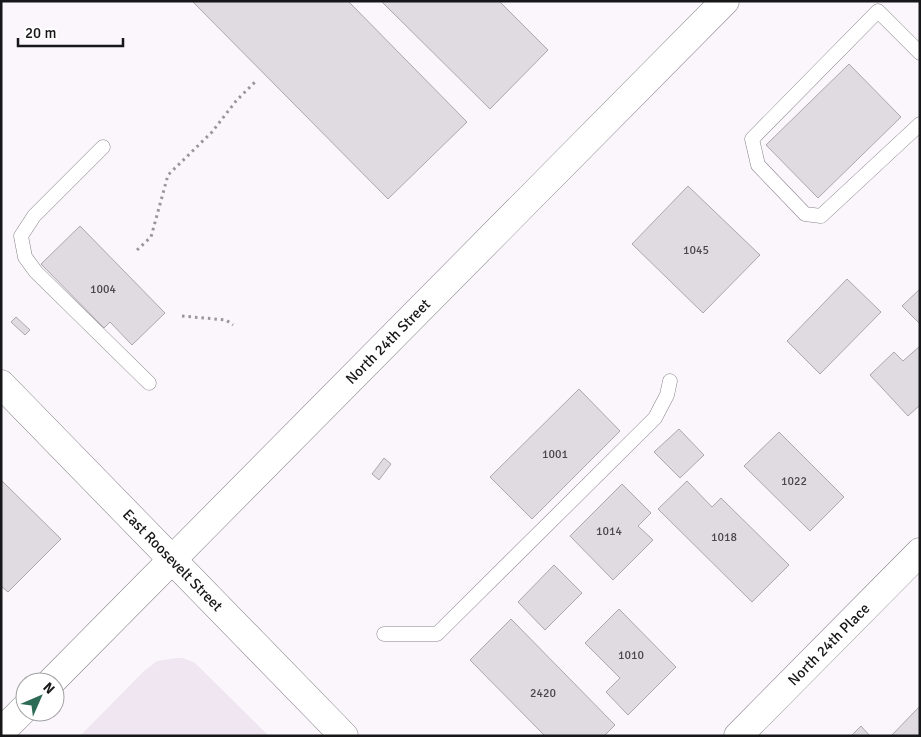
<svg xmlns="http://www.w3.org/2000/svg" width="921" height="737" viewBox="0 0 921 737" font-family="Signika,sans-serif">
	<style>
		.built { fill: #efe6f1 }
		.building { fill: #dfdbe0; stroke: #aba7ac }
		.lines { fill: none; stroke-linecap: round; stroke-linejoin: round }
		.lane-casing { stroke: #868287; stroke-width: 15 }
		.street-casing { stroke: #868287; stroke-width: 29 }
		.secondary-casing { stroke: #868287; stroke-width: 29 }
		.path { stroke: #99969a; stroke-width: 3; stroke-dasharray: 2.5 4; stroke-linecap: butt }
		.lane { stroke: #fff; stroke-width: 14 }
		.street { stroke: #fff; stroke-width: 28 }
		.secondary { stroke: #fff; stroke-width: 28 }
		.labels { text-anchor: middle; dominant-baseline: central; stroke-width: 4.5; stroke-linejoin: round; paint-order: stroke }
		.number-label { font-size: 12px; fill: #49474a }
		.street-label { font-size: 15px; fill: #171618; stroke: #fff }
	</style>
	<rect width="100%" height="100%" fill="#faf6fc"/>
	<!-- built -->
	<path class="built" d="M176,658H183L195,663L269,736H80L143,672L157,661Z"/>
	<!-- building -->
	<g class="building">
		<path d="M192,1H348L467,122L388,199Z"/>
		<path d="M381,1H499L548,50L490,109Z"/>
		<path d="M849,64L901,117L818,198L766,145Z"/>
		<path d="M688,186L760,255L703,313L632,244Z"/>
		<path d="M80,226L165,313L132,345L110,322L104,328L41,264Z"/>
		<path d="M847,279L881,312L820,374L787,341Z"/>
		<path d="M920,289V324L902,306Z"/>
		<path d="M16,317L30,330L25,335L11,322Z"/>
		<path d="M920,346V405L908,416L870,375L894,352L903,361Z"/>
		<path d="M579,389L620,431L532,519L490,477Z"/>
		<path d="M679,429L704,455L680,478L654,452Z"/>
		<path d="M779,432L844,497L810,531L744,466Z"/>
		<path d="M384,458L391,464L379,480L372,474Z"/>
		<path d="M1,480L61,539L8,592L1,586Z"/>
		<path d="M687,481L712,507L721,498L789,565L752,602L658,509Z"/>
		<path d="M622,484L651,513L638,526L653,540L613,580L570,536Z"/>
		<path d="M554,565L582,593L545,630L518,602Z"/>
		<path d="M619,609L676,667L628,715L606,692L620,678L585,643Z"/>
		<path d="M511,619L615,725L604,736H545L470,660Z"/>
		<path d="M920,706V736H891Z"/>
		<path d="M861,726L870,736H851Z"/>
	</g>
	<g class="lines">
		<defs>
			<g id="lane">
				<path d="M920,53L878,11L752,139L758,165L805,214L821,216L920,124"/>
				<path d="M103,147L34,216L21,236L25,257L36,272L149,383"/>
				<path d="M384,634H437L655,418L667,395L670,381"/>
			</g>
			<g id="street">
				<path id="s1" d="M738,736L920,552"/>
			</g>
			<g id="secondary">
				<path id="s2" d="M1,384L344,736"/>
				<path id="s3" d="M51,682L725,1"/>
				<path d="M1,732L25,708"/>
			</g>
		</defs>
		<!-- lane casing -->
		<use href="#lane" class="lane-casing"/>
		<!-- street casing -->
		<use href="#street" class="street-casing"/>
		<!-- secondary casing -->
		<use href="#secondary" class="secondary-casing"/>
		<!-- path -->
		<g class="path">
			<path d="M137,250L151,237L168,175L212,132L236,101L257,80"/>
			<path d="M182,316L226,320L233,325"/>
		</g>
		<!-- lane -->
		<use href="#lane" class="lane"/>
		<!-- street -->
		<use href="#street" class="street"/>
		<!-- secondary -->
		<use href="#secondary" class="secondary"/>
	</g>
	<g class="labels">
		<!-- number labels -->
		<g class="number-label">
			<text x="696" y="250">1045</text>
			<text x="103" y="289">1004</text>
			<text x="555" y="454">1001</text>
			<text x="794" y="481">1022</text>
			<text x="609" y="531">1014</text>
			<text x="724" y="537">1018</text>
			<text x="631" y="655">1010</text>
			<text x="543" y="693">2420</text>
		</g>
		<!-- street labels -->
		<g class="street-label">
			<text stroke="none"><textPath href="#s3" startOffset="479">North 24th Street</textPath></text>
			<text stroke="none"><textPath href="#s2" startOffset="246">East Roosevelt Street</textPath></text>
			<text stroke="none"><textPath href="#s1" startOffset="129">North 24th Place</textPath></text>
		</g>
	</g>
	<!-- border -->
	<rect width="921" height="737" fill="none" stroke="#171618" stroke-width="5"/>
	<!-- north arrow -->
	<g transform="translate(40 697) rotate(45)"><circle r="24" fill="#ffffff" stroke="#a2a2a3"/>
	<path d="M0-4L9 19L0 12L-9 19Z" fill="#2e6b56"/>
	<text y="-8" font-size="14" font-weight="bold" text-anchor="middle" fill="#171618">N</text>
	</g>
	<!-- scale -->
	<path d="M18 38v8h105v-8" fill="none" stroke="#171618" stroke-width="2.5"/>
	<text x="25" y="38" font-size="15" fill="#171618" stroke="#ffffff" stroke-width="4" paint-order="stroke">20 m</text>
</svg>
